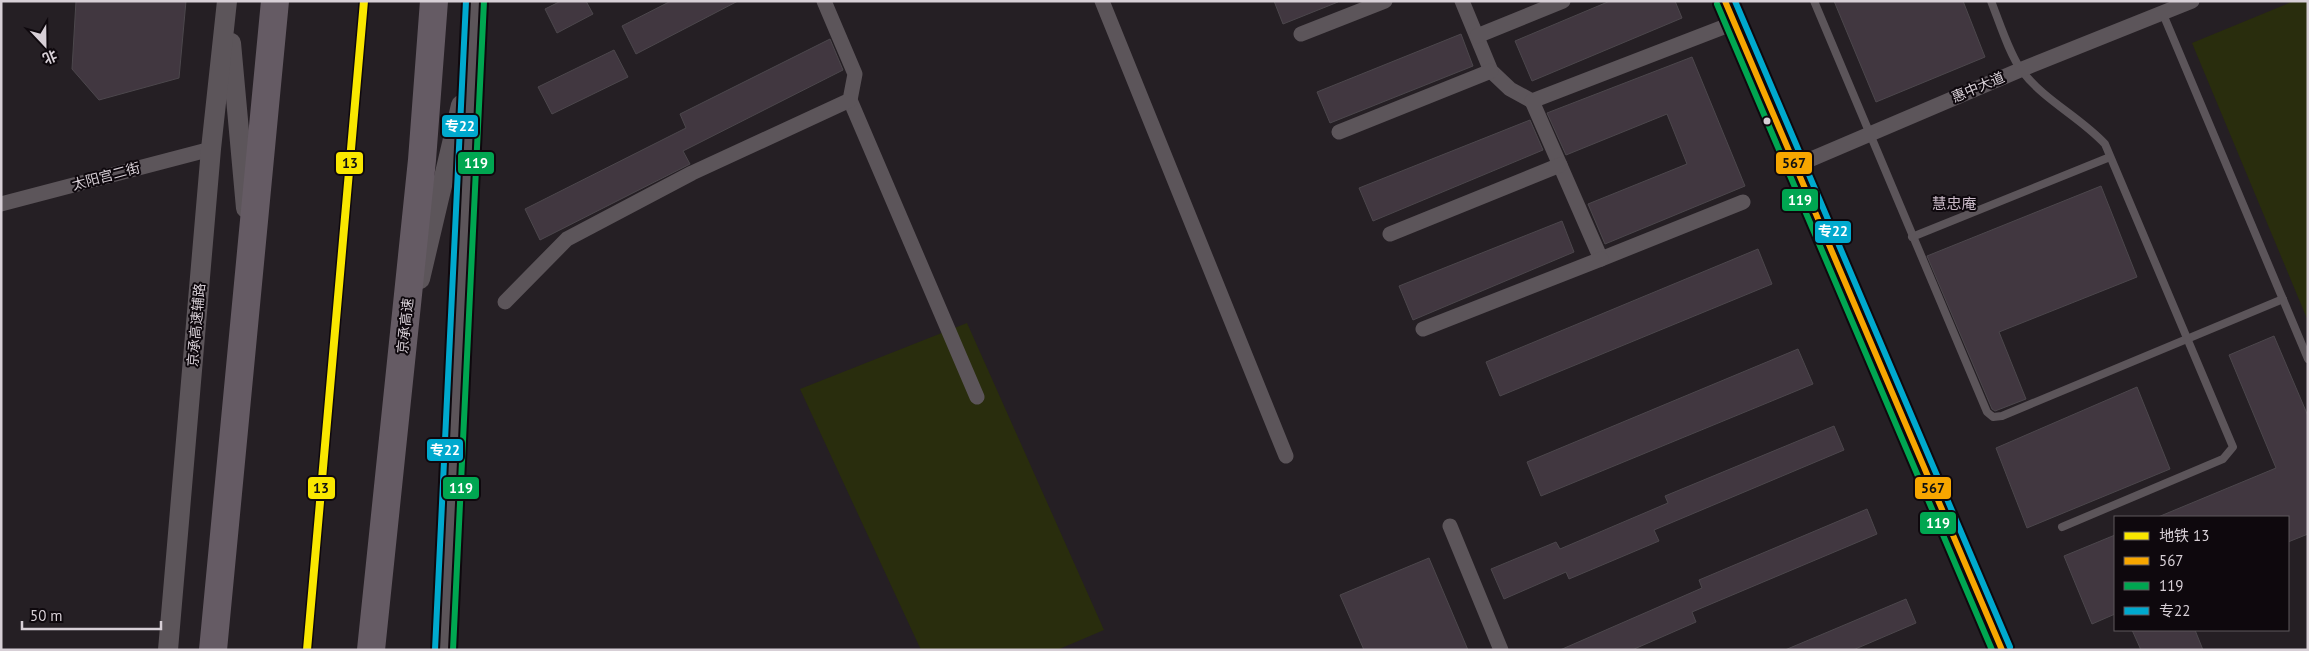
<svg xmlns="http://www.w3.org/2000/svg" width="2309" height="651" viewBox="0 0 2309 651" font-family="'PT Sans','Noto Sans SC',sans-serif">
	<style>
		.green { fill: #292d0d }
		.building { fill: #413740; stroke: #4c474c }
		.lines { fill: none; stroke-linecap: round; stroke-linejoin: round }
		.service { stroke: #5c555a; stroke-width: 8 }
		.minor { stroke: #5c555a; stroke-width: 15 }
		.tertiary { stroke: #5c555a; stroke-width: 20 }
		.motorway { stroke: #655b64; stroke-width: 28 }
		.bus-1-casing { stroke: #0e080d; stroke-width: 10 }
		.bus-2-casing { stroke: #0e080d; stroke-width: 10 }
		.bus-3-casing { stroke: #0e080d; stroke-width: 10 }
		.bus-1 { stroke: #f7a600; stroke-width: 6 }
		.bus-2 { stroke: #00a651; stroke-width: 6 }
		.bus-3 { stroke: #00a9ce; stroke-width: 6 }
		.metro-1-casing { stroke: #0e080d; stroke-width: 11 }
		.metro-1 { stroke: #f9e700; stroke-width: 8 }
		.bus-dot { fill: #d7cfd6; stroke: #0e080d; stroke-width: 2 }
		.labels { text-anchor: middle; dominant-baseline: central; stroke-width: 4; stroke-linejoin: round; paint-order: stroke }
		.street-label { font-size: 14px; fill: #d7cfd6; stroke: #0e080d }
		.neighbourhood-label { font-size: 15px; fill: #c8b8c6; stroke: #0e080d }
		.line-badge { stroke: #0e080d; stroke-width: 2 }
		.badge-label { font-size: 14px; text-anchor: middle; font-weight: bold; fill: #fff }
		.pale-badge-label { font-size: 14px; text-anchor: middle; font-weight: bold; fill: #111 }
	</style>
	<rect width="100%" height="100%" fill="#251f24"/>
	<!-- green -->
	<g class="green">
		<path d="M2294,1H2308V321L2192,43Z"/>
		<path d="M967,323L1104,630L1057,650H921L800,389Z"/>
	</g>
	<!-- building -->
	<g class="building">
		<path d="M76,1H186L179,78L99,100L72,69Z"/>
		<path d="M561,1H586L593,14L557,33L545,9Z"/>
		<path d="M671,1H738L636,54L622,26Z"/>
		<path d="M1274,1H1338V2L1283,24Z"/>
		<path d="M1610,1H1675L1682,18L1532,81L1515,41Z"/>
		<path d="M1834,1H1963L1985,57L1876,102Z"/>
		<path d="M1461,34L1473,66L1330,123L1317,92Z"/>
		<path d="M830,39L843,70L683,151L690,164L540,240L525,209L686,128L680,114Z"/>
		<path d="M614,50L628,77L552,114L538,87Z"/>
		<path d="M1692,57L1745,186L1605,244L1588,204L1687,164L1667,114L1566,155L1547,113Z"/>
		<path d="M1530,120L1543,150L1373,221L1359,188Z"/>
		<path d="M2101,186L2137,277L1999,332L2026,399L1995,411L1992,409L1927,256Z"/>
		<path d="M1562,221L1574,252L1413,320L1399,286Z"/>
		<path d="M1758,249L1772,284L1500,396L1486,362Z"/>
		<path d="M2274,336L2308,416V534L2288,542V517H2158L2276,468L2229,355Z"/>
		<path d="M1798,349L1813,384L1541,496L1527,462Z"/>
		<path d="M2137,387L2170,469L2027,528L1996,448Z"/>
		<path d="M1834,426L1844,450L1654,530L1659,541L1569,579L1566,572L1504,599L1491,569L1556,542L1560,549L1668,503L1665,496Z"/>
		<path d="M1867,509L1877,534L1692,612L1696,622L1632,650H1560L1702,588L1699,580Z"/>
		<path d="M2115,535V614L2092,624L2064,556Z"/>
		<path d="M1429,558L1468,650H1364L1340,595Z"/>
		<path d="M1906,599L1916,623L1853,650H1785Z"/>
		<path d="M2132,630H2195L2203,650H2141Z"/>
	</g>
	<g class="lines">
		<!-- service -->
		<g class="service">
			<path d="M1814,1L1987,412L1993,417L2002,416L2283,299"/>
			<path d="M1991,1C1999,21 2010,56 2022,71C2045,101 2080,117 2105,144L2233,447L2223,459L2062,527"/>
			<path d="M2163,14L2308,359"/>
			<path d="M1912,237L2110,157"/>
		</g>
		<!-- minor -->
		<g class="minor">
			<path d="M1102,1L1286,456"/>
			<path d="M1462,1L1491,71L1510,89L1532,101"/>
			<path d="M1734,23L1532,101L1601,259L1743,202"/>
			<path d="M1301,34L1385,1"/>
			<path d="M1477,36L1563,1"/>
			<path d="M850,100L977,397"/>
			<path d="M1339,132L1491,71"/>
			<path d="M1795,166L2020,70L2192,1"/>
			<path d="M1,204L211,149"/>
			<path d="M1390,234L1560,165"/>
			<path d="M505,302L567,239L692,173L850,100L855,74L824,1"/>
			<path d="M1423,329L1601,259"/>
			<path d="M1450,526L1501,650"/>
		</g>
		<!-- tertiary -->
		<g class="tertiary">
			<path d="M1725,1L2002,650"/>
			<path d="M231,43L246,208"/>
			<path d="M420,279L461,105"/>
			<path d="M168,650L211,149L227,1"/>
			<path d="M444,650L475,1"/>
		</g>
		<!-- motorway -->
		<g class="motorway">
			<path d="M213,650L275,1"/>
			<path d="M371,650L422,160L434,1"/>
		</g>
		<defs>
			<path id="bus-1" d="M1725,1L2002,650"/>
			<g id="bus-2">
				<path d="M1717,4L1992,650"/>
				<path d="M453,650L484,1"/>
			</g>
			<g id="bus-3">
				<path d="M1735,1L2010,647"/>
				<path d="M435,650L466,1"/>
			</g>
		</defs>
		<!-- bus-1 casing -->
		<use href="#bus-1" class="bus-1-casing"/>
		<!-- bus-2 casing -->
		<use href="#bus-2" class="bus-2-casing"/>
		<!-- bus-3 casing -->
		<use href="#bus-3" class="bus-3-casing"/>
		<!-- bus-1 -->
		<use href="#bus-1" class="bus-1"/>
		<!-- bus-2 -->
		<use href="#bus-2" class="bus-2"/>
		<!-- bus-3 -->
		<use href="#bus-3" class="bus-3"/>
		<defs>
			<path id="metro-1" d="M307,650L364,1"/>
		</defs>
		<!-- metro-1 casing -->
		<use href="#metro-1" class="metro-1-casing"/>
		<!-- metro-1 -->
		<use href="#metro-1" class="metro-1"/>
	</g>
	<!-- markers -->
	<circle class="bus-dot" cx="1767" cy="121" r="4.5"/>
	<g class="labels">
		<!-- street labels -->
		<g class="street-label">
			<text transform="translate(1978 87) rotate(-23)">惠中大道</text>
			<text transform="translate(106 176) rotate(-15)">太阳宫二街</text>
			<text transform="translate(196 325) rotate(-85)">京承高速辅路</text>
			<text transform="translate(405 326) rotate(-84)">京承高速</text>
		</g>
		<!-- neighbourhood labels -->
		<g class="neighbourhood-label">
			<text x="1954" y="203">慧忠庵</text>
		</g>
	</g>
	<g class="line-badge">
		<rect x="441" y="114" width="38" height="24" rx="5" fill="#00a9ce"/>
		<rect x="335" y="151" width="29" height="24" rx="5" fill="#f9e700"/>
		<rect x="457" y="151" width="38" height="24" rx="5" fill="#00a651"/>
		<rect x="1775" y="151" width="38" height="24" rx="5" fill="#f7a600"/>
		<rect x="1781" y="188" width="38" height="24" rx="5" fill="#00a651"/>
		<rect x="1814" y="220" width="38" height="24" rx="5" fill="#00a9ce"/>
		<rect x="426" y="438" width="38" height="24" rx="5" fill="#00a9ce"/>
		<rect x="307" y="476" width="29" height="24" rx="5" fill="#f9e700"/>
		<rect x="442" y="476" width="38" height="24" rx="5" fill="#00a651"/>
		<rect x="1914" y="476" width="38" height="24" rx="5" fill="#f7a600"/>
		<rect x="1919" y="511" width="38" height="24" rx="5" fill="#00a651"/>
	</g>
	<g class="badge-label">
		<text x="460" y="131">专22</text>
		<text x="476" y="168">119</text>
		<text x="1800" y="205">119</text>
		<text x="1833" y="236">专22</text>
		<text x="445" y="455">专22</text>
		<text x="461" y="493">119</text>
		<text x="1938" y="528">119</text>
	</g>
	<g class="pale-badge-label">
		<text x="350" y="168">13</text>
		<text x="1794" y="168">567</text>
		<text x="321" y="493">13</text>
		<text x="1933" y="493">567</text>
	</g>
	<!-- border -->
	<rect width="2309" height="651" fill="none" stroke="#d7cfd6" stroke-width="5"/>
	<!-- legend -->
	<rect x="2114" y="516" width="175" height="115" fill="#0e080d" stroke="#5e585d"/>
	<rect x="2124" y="532" width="25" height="8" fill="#f9e700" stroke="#5e585d"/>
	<text x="2159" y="541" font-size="15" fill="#d7cfd6">地铁 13</text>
	<rect x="2124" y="557" width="25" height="8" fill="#f7a600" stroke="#5e585d"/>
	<text x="2159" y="566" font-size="15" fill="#d7cfd6">567</text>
	<rect x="2124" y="582" width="25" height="8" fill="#00a651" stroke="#5e585d"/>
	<text x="2159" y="591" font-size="15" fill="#d7cfd6">119</text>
	<rect x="2124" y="607" width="25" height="8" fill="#00a9ce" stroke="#5e585d"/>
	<text x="2159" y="616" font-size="15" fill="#d7cfd6">专22</text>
	<!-- north arrow -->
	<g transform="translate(45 45) rotate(158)" stroke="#0e080d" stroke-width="4" paint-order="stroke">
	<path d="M0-4L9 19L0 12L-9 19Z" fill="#d7cfd6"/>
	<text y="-8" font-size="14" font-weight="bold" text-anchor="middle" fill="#d7cfd6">北</text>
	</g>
	<!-- scale -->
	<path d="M22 621v8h139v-8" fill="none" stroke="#d7cfd6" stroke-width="2.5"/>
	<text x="30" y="621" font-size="15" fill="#d7cfd6" stroke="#0e080d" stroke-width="4" paint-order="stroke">50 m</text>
</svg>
